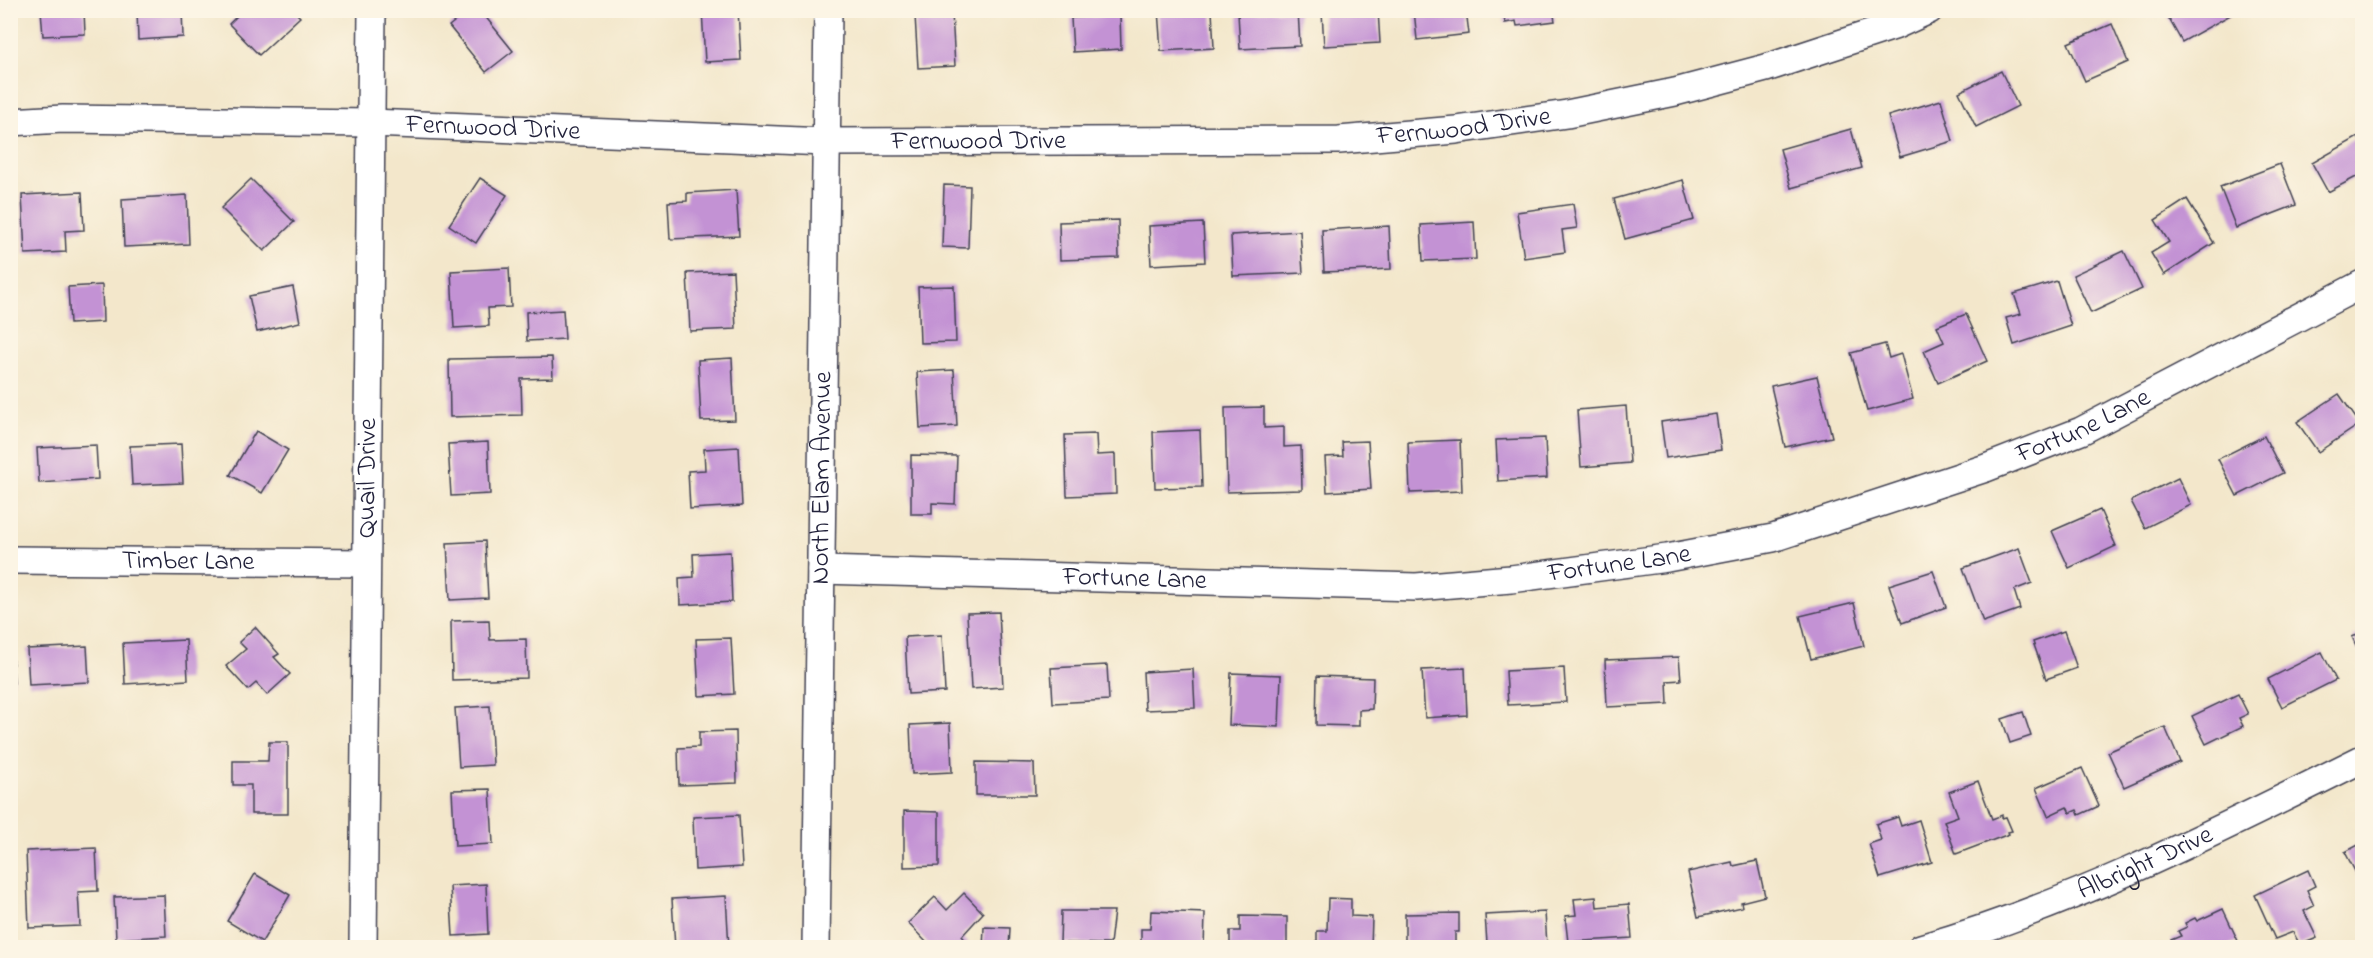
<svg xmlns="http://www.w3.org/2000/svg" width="2373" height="958" viewBox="0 0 2373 958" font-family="'Indie Flower',sans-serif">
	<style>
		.building { fill: #c392d4 }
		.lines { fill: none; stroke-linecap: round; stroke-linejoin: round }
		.street-casing { stroke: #414051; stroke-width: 30 }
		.street { stroke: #fff; stroke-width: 27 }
		.labels { text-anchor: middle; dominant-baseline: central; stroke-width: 4.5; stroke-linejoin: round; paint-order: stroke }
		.street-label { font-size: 27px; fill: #22223b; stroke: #fcf5e5 }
	</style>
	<rect width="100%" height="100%" fill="#fcf5e5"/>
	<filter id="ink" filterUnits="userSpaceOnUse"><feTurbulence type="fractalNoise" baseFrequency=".0167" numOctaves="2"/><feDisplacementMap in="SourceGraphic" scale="12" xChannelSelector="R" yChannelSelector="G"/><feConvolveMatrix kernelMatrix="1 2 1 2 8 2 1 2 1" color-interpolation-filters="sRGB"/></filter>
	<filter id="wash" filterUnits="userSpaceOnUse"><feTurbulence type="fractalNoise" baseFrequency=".008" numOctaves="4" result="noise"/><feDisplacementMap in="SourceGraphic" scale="24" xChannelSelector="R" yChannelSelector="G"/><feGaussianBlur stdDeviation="1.35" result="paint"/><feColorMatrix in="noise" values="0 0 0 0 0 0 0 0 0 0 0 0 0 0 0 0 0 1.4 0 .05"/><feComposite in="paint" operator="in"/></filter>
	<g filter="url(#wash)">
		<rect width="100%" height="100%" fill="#f3e7cb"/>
		<g id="blocks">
			<!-- building -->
			<g class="building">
				<path d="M10,10H14L16,34L10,35Z"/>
				<path d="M41,10H84L85,34L43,36Z"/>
				<path d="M137,10H182L183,37L138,40Z"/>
				<path d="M243,10H293L300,17L259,55L229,24Z"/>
				<path d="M469,10H480L513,51L486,72L449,26Z"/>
				<path d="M702,10H738L741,60L705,62Z"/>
				<path d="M1158,10L1212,11L1214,48L1161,51Z"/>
				<path d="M1298,10L1300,46L1240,49L1238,13Z"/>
				<path d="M1378,10L1380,43L1324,46L1322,12Z"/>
				<path d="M1414,10H1466L1469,34L1417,40Z"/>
				<path d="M1503,10H1553L1555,21L1517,26L1516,21L1505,23Z"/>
				<path d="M2164,10H2232L2234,13L2182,42Z"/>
				<path d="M952,13L955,66L918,68L915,15Z"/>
				<path d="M1120,15L1121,49L1073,52L1071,18Z"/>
				<path d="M2112,24L2128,62L2085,81L2068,43Z"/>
				<path d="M2001,71L2018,106L1976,127L1959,92Z"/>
				<path d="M1941,100L1953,141L1900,157L1888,116Z"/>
				<path d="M1851,129L1862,168L1791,188L1780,149Z"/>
				<path d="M2358,137L2362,145V174L2328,192L2312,163Z"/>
				<path d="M2280,164L2296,205L2236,228L2220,187Z"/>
				<path d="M480,178L507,195L476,243L449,225Z"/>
				<path d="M251,179L294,222L264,251L221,208Z"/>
				<path d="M1683,180L1694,220L1625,239L1614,199Z"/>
				<path d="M944,185L970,186L968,248L942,247Z"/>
				<path d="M736,190L739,236L670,239L668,202L687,201V193Z"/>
				<path d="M82,192L84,230L65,231L66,252L25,254L22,195Z"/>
				<path d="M187,195L189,244L124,247L122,199Z"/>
				<path d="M2187,199L2214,243L2164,275L2151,253L2169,242L2155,220Z"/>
				<path d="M1573,204L1577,228L1562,230L1565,252L1524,258L1517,212Z"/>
				<path d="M1118,220L1119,258L1060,260L1059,222Z"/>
				<path d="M1474,222L1476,259L1423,261L1421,225Z"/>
				<path d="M1203,223L1205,262L1151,265L1149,226Z"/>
				<path d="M1389,226L1391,269L1324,272L1322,230Z"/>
				<path d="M1300,231L1303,273L1233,276L1231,235Z"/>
				<path d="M2124,251L2142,289L2091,313L2073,275Z"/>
				<path d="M509,268L511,307L488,308L489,326L454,328L451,271Z"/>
				<path d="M733,271L736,329L690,331L687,273Z"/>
				<path d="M2057,281L2071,326L2014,345L2006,318L2021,314L2014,294Z"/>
				<path d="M102,285L103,322L70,324L68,287Z"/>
				<path d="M954,286L956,342L920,343L918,287Z"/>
				<path d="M293,287L300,322L257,332L249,296Z"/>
				<path d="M563,310L565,339L527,341L526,312Z"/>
				<path d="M1966,314L1987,361L1938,383L1924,351L1944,342L1937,326Z"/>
				<path d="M1885,344L1889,358L1901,354L1913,399L1867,411L1851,353Z"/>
				<path d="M552,357L553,378L521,379L522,415L450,417L449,359Z"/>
				<path d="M732,358L735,420L701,421L698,360Z"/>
				<path d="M954,370L957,426L920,428L917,372Z"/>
				<path d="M1817,376L1832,437L1785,447L1771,386Z"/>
				<path d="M2339,394L2360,424L2318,452L2297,422Z"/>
				<path d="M1626,406L1630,463L1581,467L1577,410Z"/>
				<path d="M1264,407V428L1284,427V447L1301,446L1302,490L1227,492L1225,408Z"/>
				<path d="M1716,414L1721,450L1666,458L1661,422Z"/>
				<path d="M1200,430L1202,487L1155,488L1153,432Z"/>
				<path d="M256,431L288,450L262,493L230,475Z"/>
				<path d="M1096,434L1097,455L1115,454L1116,494L1067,496L1065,435Z"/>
				<path d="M2264,436L2283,473L2237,496L2218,459Z"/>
				<path d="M1545,438L1547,478L1498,481L1496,440Z"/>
				<path d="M1460,440L1462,491L1410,493L1408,442Z"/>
				<path d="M1368,441L1371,489L1327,492L1325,457L1343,456L1342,442Z"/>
				<path d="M488,442L490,494L451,496L448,444Z"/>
				<path d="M181,444L183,483L132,485L130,446Z"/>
				<path d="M96,445L98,479L39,483L37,448Z"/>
				<path d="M739,447L742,506L690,509L688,471L705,470L704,449Z"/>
				<path d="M911,455L957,456L955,504L932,503V514H911Z"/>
				<path d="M2178,478L2191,505L2145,528L2131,501Z"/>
				<path d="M2100,510L2116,546L2069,568L2052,531Z"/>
				<path d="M485,541L488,598L450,600L447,543Z"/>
				<path d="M2019,548L2032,583L2014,590L2020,609L1983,622L1963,568Z"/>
				<path d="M730,552L732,602L680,605L679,578L694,577L693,554Z"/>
				<path d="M1933,571L1946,607L1902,623L1889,585Z"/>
				<path d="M1854,603L1864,646L1811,659L1800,616Z"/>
				<path d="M999,612L1003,687L971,689L967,613Z"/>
				<path d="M489,620L490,640L526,639L527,678L452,680L451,621Z"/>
				<path d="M255,627L279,654L274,657L290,674L267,695L256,683L248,690L226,666L246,649L239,642Z"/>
				<path d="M2064,631L2077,668L2046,679L2033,642Z"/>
				<path d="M2362,633V658L2352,637Z"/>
				<path d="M942,635L945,692L908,694L905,637Z"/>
				<path d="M731,638L734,694L699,696L696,639Z"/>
				<path d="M186,640L188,680L125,684L123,643Z"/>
				<path d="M87,646L89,682L29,685L27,649Z"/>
				<path d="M10,652H12L14,683H10Z"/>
				<path d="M2322,652L2336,680L2282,707L2268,679Z"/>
				<path d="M1679,657L1681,680L1667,681L1668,704L1607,707L1605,660Z"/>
				<path d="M1107,665L1109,700L1053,703L1051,668Z"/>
				<path d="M1465,668L1467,715L1425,718L1422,670Z"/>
				<path d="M1564,668L1566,702L1508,705L1506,671Z"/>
				<path d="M1193,669L1195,708L1145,710L1143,672Z"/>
				<path d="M1231,673L1281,675L1279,727L1229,725Z"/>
				<path d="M1317,676L1373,678L1372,709L1359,710V726L1316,725Z"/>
				<path d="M2238,694L2248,714L2239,718L2243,726L2206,744L2192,716Z"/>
				<path d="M490,706L493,765L459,767L455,708Z"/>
				<path d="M2023,712L2031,736L2010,743L2002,719Z"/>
				<path d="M950,723L952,772L912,774L910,725Z"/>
				<path d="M2165,727L2180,762L2124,787L2108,752Z"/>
				<path d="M736,731L737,783L679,785L678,748L699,747V732Z"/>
				<path d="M269,742H288V814H251V785H233V761H268Z"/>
				<path d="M976,762L1034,763L1035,795H976Z"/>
				<path d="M2082,768L2099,806L2079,815L2077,810L2070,813L2067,807L2048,816L2036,788Z"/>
				<path d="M1978,781L1992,819L2002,815V818L2006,817L2012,831L2008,832L2009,834L1956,854L1944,821L1958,816L1949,792Z"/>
				<path d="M490,789L493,844L455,846L452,790Z"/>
				<path d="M904,811L939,812V866L904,867Z"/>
				<path d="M739,815L742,867L695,870L693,817Z"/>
				<path d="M1898,817L1901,826L1919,820L1932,862L1880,878L1869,844L1881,840L1876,824Z"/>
				<path d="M2362,843V877L2359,879L2345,852Z"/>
				<path d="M96,848L98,891L78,892L80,926L29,928L26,851Z"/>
				<path d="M1757,861L1765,896L1741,902L1742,907L1698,917L1688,872L1732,862L1733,866Z"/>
				<path d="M2308,870L2315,886L2307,890L2314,906L2304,911L2317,938L2300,945L2293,932L2275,939L2255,895Z"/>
				<path d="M255,874L290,895L262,942L227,921Z"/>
				<path d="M486,884L488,934L453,936L450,886Z"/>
				<path d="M964,893L983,913L962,936L968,943L964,948H925L928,944L908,923L935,897L947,910Z"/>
				<path d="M164,895L166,936L116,939L114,897Z"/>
				<path d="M726,896L729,948H675L672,899Z"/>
				<path d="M1596,897L1597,907L1629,904L1632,938L1568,942L1565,916L1576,915L1574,899Z"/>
				<path d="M1328,898L1351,899V916L1372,917L1371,948H1317V931H1327Z"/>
				<path d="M2223,909L2238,941L2223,948H2175L2171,940L2181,936L2178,931L2187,927L2185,923L2195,918L2197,921Z"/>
				<path d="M1061,911H1114L1110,944L1060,943Z"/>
				<path d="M1151,911L1205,913L1204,948L1141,947V929H1150Z"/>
				<path d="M1545,912L1547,946L1497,948V942L1487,943L1485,915Z"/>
				<path d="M1459,913V932H1455V948L1405,947V914Z"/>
				<path d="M1240,916L1287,917V948H1230V931H1240Z"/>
				<path d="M984,927L1010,928L1009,948H983Z"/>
			</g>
		</g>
	</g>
	<g filter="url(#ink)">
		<use href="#blocks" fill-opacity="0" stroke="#414051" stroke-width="1.5"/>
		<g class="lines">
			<defs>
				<g id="street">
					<path id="s1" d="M10,122L63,119L371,123L825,142L1339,140L1456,130L1567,114L1675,92L1766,68L1894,26L1929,10"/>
					<path id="s2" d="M10,560L366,563"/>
					<path id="s3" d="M821,570L1416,587L1511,579L1667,558L1773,538L1986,468L2081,431L2362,284"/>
					<path id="s4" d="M363,948L372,10"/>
					<path id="s5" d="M816,948L828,10"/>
					<path id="s6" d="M1921,948C2075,904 2219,830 2362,759"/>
				</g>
			</defs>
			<!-- street casing -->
			<use href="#street" class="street-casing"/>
			<!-- street -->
			<use href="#street" class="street"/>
		</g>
	</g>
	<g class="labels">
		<!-- street labels -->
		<g class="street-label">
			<text stroke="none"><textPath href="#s1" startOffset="1455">Fernwood Drive</textPath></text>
			<text stroke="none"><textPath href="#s1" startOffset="483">Fernwood Drive</textPath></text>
			<text stroke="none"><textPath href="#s1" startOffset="969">Fernwood Drive</textPath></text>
			<text stroke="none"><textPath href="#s3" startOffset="1286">Fortune Lane</textPath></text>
			<text stroke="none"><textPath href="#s4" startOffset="470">Quail Drive</textPath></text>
			<text stroke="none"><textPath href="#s5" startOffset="470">North Elam Avenue</textPath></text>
			<text stroke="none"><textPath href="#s2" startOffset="178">Timber Lane</textPath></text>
			<text stroke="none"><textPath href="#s3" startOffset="800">Fortune Lane</textPath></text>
			<text stroke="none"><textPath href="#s3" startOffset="314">Fortune Lane</textPath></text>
			<text stroke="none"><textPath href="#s6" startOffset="240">Albright Drive</textPath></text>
		</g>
	</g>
	<!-- margin -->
	<rect width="2373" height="958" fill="none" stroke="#fcf5e5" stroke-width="36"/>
</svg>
